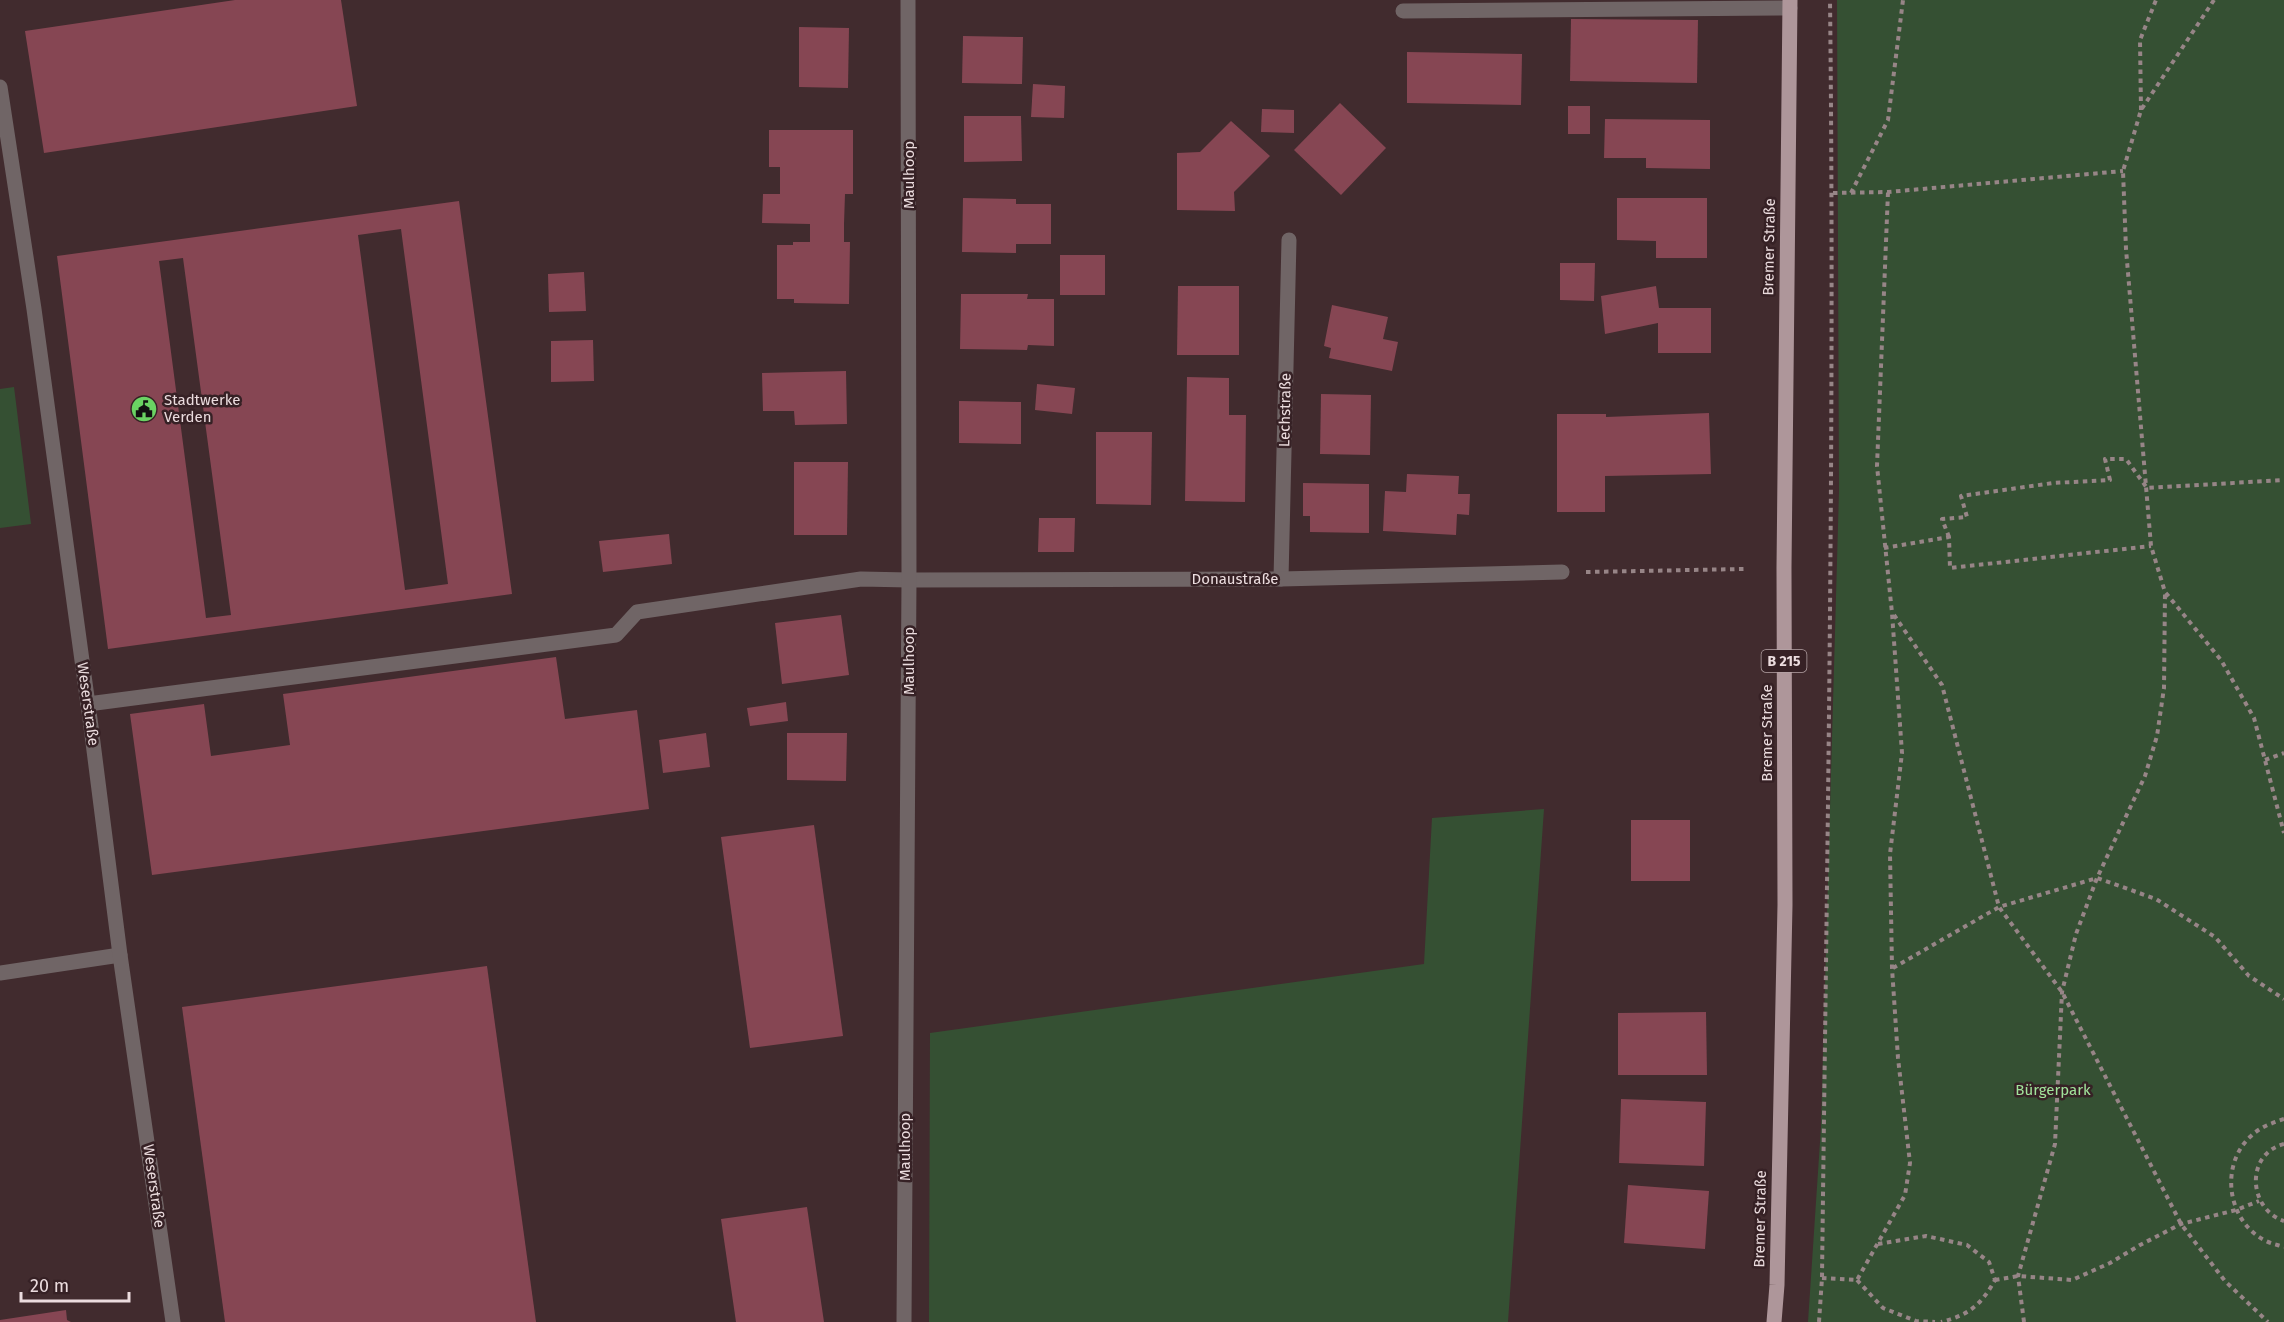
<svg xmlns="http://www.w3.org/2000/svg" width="2284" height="1322" viewBox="0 0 2284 1322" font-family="'Fira Sans',sans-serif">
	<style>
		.green { fill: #355033 }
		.building { fill: #864653; fill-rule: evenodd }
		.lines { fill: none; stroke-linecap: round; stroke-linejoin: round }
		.path { stroke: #978587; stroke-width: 4; stroke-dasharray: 4.5 4.5; stroke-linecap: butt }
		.lane { stroke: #706566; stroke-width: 15 }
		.street { stroke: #706566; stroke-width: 15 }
		.primary { stroke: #ae969a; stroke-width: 15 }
		.labels { text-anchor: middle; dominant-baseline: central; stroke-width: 5; stroke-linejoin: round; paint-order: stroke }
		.shield { fill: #362125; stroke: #b5a4a6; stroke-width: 1.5 }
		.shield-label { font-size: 14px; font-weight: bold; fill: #ebdcde }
		.street-label { font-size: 15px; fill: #ebdcde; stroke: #362125 }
		.poi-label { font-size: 15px; fill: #ebdcde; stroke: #362125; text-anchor: start }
		.park-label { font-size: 15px; fill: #a1e39b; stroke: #362125 }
	</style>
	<rect width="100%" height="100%" fill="#412b2e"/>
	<!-- green -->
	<g class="green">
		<path d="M1837,0H2284V1322H1808L1821,1127L1839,491Z"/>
		<path d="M14,387L31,524L0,528V389Z"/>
		<path d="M1544,809L1508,1322H929L930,1033L1424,964L1432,818Z"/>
	</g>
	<!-- building -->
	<g class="building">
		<path d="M235,0H341L357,106L44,153L25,31Z"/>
		<path d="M1571,19L1698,20L1697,83L1570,81Z"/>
		<path d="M799,27L849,28L848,88L799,87Z"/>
		<path d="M963,36L1023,37L1022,84L962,83Z"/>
		<path d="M1407,52L1522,54L1521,105L1407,103Z"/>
		<path d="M1033,84L1065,86L1064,118L1031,117Z"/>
		<path d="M1340,103L1386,148L1341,195L1294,150Z"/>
		<rect x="1568" y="106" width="22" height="28"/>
		<path d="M1262,109L1294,110V133L1261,132Z"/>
		<path d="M964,116H1021L1022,161L964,162Z"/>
		<path d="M1605,119L1710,120V169L1646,168V158H1604Z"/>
		<path d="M1231,121L1270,156L1234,192L1235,211L1177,210V153L1200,152Z"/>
		<path d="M769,130H853V194H845L844,224V242H850L849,304L794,303V299H777V245H793V242H810V224L762,223L763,194H780V167H769Z"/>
		<path d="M963,198L1016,199V204H1051V244H1016V253L962,252Z"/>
		<path d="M1617,198H1707V258H1656V241L1617,240Z"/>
		<path d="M459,201L512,594L108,649L57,256ZM401,229L448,584L405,590L358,235ZM183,258L231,615L206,618L159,261Z"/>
		<rect x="1060" y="255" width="45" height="40"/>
		<path d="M1560,263H1595L1594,301L1560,300Z"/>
		<path d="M584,272L586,311L549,312L548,274Z"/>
		<path d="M1178,286H1239V355H1177Z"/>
		<path d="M1656,286L1659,308H1711V353H1658V323L1605,334L1601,296Z"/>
		<path d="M961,294H1028L1027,299H1054V346L1028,345L1027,350L960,349Z"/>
		<path d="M1332,305L1388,317L1383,339L1398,342L1392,371L1329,358L1331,348L1324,346Z"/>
		<path d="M593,340L594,381L551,382V341Z"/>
		<path d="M846,371L847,424L795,425L794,411H763L762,373Z"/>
		<path d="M1187,377L1229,378V415H1246L1245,502L1185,501Z"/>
		<path d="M1037,384L1075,388L1072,414L1035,410Z"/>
		<path d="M1321,394L1371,395L1370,455L1320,454Z"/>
		<path d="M959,401L1021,402V444L959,443Z"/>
		<path d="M1709,413L1711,474L1605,476V512H1557V414H1606V417Z"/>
		<path d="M1096,432H1152L1151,505L1096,504Z"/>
		<path d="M794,462H848L847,535H794Z"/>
		<path d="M1407,474L1459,476L1458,494H1470L1469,515L1457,514L1456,535L1383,531L1385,491L1406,492Z"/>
		<path d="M1303,483L1369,484V533L1310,532V516H1303Z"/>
		<path d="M1039,518H1075L1074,552H1038Z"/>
		<path d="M669,534L672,564L603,572L599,541Z"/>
		<path d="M841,615L849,675L782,684L775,623Z"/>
		<path d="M556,657L565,719L637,710L649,809L152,875L130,714L204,704L211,756L290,745L283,694Z"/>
		<path d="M786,702L788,721L750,726L747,708Z"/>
		<path d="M706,733L710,767L663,773L659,740Z"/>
		<path d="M787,733H847L846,781L787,780Z"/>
		<rect x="1631" y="820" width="59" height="61"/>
		<path d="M814,825L843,1036L750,1048L721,837Z"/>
		<path d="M487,966L536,1322H225L182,1007Z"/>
		<path d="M1706,1012L1707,1075H1618V1013Z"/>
		<path d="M1621,1099L1706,1102L1704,1166L1619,1163Z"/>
		<path d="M1628,1185L1709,1191L1705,1249L1624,1243Z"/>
		<path d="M807,1207L824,1322H736L721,1219Z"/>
		<path d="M66,1310L67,1320L71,1322H0V1320Z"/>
	</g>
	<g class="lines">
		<!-- path -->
		<g class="path">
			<path d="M2214,0L2141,110L2123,171L2126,249L2151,546L2165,592L2221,660L2254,718L2284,833"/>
			<path d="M2141,110L2140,40L2156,0"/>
			<path d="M1833,193L1888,192L2123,171"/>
			<path d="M1851,193L1888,120L1903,0"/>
			<path d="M1949,537L1942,519L1967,517L1961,496L2053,483L2110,480L2105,459H2126L2147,488L2284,480"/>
			<path d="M1884,548L1949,537L1950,568L2151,546"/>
			<path d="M1586,572L1744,569"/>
			<path d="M1894,615L1942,685L1999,907L2062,992L2181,1224L2225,1281L2268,1322"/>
			<path d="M2265,760L2284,753"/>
			<path d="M1893,968L1999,907L2097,878L2156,899L2215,937L2249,976L2284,999"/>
			<path d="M2284,1119C2272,1123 2260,1127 2251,1136C2219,1165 2227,1222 2266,1241C2272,1244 2278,1245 2284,1247"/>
			<path d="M2284,1144C2245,1154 2248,1209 2284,1221"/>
			<path d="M1878,1244L1926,1236L1967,1245L1989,1262L1995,1280C1981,1305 1969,1315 1941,1322"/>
			<path d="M1822,1278L1857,1280L1905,1195L1910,1163L1898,1058L1892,968L1890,854L1902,753L1892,613L1877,466L1888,192"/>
			<path d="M1857,1280L1883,1308L1916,1321L1935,1322"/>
			<path d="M1995,1280L2018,1276L2072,1280L2110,1263L2140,1245L2181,1224L2236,1210L2259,1201"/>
			<path d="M1819,1322L1822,1278C1827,852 1835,426 1830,0"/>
			<path d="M2024,1322L2018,1276L2055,1144L2062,992L2076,934L2097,878L2145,776L2157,736L2164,688L2165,592"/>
		</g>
		<!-- lane -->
		<g class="lane">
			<path d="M1403,11L1790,8"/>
			<path d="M88,704L616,635L637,612L861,579L909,580"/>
			<path d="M0,973L120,955"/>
		</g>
		<!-- street -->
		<g class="street">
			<path d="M0,87L34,309L90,719L120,955L173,1322"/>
			<path d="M1281,579L1289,240"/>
			<path d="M909,580L1281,579L1562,572"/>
			<path d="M904,1322L909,580L908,0"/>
		</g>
		<!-- primary -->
		<path class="primary" d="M1774,1322L1777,1285L1785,905L1784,568L1790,0"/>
	</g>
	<!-- icons -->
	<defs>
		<symbol id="civic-disc" viewBox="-11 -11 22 22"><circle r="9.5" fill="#6ad363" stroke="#362125"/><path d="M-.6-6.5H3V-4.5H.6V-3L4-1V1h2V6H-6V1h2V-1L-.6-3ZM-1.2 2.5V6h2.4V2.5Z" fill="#111"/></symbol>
	</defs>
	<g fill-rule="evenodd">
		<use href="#civic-disc" x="129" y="394" width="30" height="30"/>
	</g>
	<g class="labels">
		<!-- shield labels -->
		<rect class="shield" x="1761.5" y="650" width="45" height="22" rx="4.5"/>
		<g class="shield-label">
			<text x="1784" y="661">B 215</text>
		</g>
		<!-- street labels -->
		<g class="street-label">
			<text transform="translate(909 175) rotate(-90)">Maulhoop</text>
			<text transform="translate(1769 247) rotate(-89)">Bremer Straße</text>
			<text transform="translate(1285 410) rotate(-89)">Lechstraße</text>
			<text x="1235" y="579">Donaustraße</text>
			<text transform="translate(909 661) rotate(-90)">Maulhoop</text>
			<text transform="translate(88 704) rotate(82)">Weserstraße</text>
			<text transform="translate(1767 733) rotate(-90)">Bremer Straße</text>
			<text transform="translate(905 1147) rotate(-90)">Maulhoop</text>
			<text transform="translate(154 1186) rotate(82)">Weserstraße</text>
			<text transform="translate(1760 1219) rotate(-89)">Bremer Straße</text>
		</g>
		<!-- poi labels -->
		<g class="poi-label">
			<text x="164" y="400">Stadtwerke<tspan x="164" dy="17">Verden</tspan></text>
		</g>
		<!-- park labels -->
		<g class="park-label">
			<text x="2053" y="1090">Bürgerpark</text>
		</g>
	</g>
	<!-- scale -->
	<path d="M21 1292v9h108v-9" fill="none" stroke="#ebdcde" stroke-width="3"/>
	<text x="30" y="1292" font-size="18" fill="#ebdcde" stroke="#362125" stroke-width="4.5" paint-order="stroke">20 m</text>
</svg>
